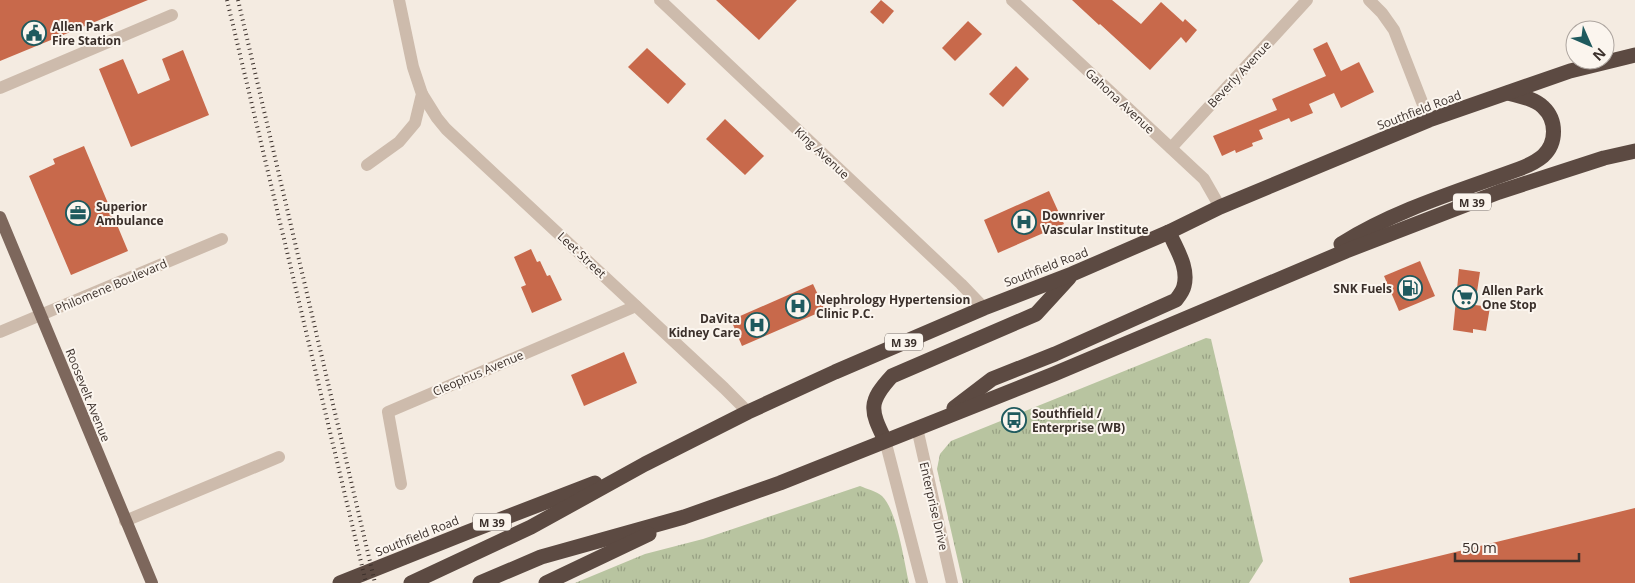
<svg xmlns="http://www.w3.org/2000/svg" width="1635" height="583" viewBox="0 0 1635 583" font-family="'Open Sans',sans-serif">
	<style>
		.grass { fill: url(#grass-tufts) }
		.building { fill: #c8694b }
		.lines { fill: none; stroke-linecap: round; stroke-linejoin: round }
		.minor { stroke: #cdbbac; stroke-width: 12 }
		.major { stroke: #7d675c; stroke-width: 12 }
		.highway { stroke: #5c4a42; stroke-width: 15 }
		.rail { stroke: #3b302b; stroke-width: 4; stroke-dasharray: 1 4; stroke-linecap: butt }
		.labels { text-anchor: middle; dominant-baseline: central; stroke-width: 4; stroke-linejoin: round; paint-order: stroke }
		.shield { fill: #fbf5ee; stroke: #756b66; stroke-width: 1 }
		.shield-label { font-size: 11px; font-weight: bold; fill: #3b302b }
		.poi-label { font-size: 12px; font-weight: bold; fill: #3b302b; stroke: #fbf5ee; text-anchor: start }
		.street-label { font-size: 12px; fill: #3b302b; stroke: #fbf5ee }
	</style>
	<defs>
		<pattern id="grass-tufts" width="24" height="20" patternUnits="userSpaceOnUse" patternTransform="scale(1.25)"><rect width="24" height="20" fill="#b8c4a0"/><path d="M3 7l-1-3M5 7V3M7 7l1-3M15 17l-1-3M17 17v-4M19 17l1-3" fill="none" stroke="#97a083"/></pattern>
	</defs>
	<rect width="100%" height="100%" fill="#f4ebe1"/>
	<!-- grass -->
	<g class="grass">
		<path d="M1206,338L1211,339L1263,561L1249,583H963L937,469L940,454L951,441Z"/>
		<path d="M860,486C867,489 876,491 882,496C897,510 904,562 909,583H575L645,554L703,539Z"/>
	</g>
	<!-- building -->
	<g class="building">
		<path d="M0,0H148L0,61Z"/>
		<path d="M716,0H797L759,40Z"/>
		<path d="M881,0L894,11L883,24L870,12Z"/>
		<path d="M1072,0H1112L1141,24L1161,2L1183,22L1185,19L1197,30L1186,43L1181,37L1150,70L1100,24L1099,25Z"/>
		<path d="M968,21L982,34L955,61L942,48Z"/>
		<path d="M1327,42L1341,71L1359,62L1374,92L1341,108L1334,93L1309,104L1313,113L1291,122L1289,118L1259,130L1263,139L1252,143L1253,146L1236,153L1235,150L1222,156L1213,136L1277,110L1272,99L1326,76L1313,49Z"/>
		<path d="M647,48L686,84L668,104L628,67Z"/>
		<path d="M183,50L209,115L131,147L99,69L123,59L138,94L170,80L162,59Z"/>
		<path d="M1016,66L1029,79L1003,107L989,94Z"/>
		<path d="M725,119L764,156L745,175L706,139Z"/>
		<path d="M84,146L128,251L71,275L29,176L55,164L53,159Z"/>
		<path d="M1049,191L1064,224L998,253L984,220Z"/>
		<path d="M531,249L537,262L540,261L547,276L550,275L562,300L532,313L521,287L526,285L514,257Z"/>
		<path d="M1420,261L1435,296L1399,311L1384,276Z"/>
		<path d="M1459,269L1480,272L1475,305L1490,307L1486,331L1473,329V333L1453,330Z"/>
		<path d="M813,284L825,310L742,346L731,320Z"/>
		<path d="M624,352L637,383L584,406L571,375Z"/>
		<path d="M1635,508V583H1350L1349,578Z"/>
	</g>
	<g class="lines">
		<!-- minor -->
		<g class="minor">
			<path d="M660,0L961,284L984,308"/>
			<path d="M1012,0L1204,179L1220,207"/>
			<path d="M1369,0L1382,13L1394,30L1429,120"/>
			<path d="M0,88L172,15"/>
			<path d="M422,94L437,118L446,129L724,388L748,412"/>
			<path d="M1171,148L1307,0"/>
			<path d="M367,165L399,142L415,123L422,94L413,67L399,0"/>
			<path d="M0,332L222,239"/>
			<path d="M917,428L952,583"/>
			<path d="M885,440L922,583"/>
			<path d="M401,484L388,412L636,306"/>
			<path d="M125,521L279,457"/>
		</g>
		<!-- major -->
		<path class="major" d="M0,217L152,583"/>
		<!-- highway -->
		<g class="highway">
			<path d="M1341,244C1395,210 1459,191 1519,169C1527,166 1536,162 1543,156C1557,143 1557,120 1543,107C1534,98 1519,96 1508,93"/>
			<path d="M954,408L992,379L1055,354L1176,300C1179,296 1183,291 1184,286C1189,267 1176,249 1169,232"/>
			<path d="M885,440C870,410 868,402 892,376L1036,314L1069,278"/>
			<path d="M340,583L468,532L595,483"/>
			<path d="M411,583L531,527L645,464L748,412L835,372L984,308L1072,274L1169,232L1220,207L1429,120L1570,71L1635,55"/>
			<path d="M480,583L541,557L684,517L780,483L1054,374L1346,251L1499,192L1604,158L1635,151"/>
			<path d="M546,583L649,534"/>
		</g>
		<!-- rail -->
		<g class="rail">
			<path d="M227,0L366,583"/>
			<path d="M238,0L375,583"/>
		</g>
	</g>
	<!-- icons -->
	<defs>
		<symbol id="civic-ring" viewBox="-11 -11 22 22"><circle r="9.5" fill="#fbf5ee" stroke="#1f5a5e" stroke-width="1.5"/><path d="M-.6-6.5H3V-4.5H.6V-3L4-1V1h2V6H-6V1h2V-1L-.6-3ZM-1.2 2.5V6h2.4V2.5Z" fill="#1f5a5e"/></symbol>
		<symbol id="office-ring" viewBox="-11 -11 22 22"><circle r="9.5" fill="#fbf5ee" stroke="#1f5a5e" stroke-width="1.5"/><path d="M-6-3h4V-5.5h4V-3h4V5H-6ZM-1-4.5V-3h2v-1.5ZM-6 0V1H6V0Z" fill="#1f5a5e"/></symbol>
		<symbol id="hospital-ring" viewBox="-11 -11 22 22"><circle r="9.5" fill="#fbf5ee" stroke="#1f5a5e" stroke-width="1.5"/><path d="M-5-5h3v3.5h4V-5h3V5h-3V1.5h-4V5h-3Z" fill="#1f5a5e"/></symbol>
		<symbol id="fuel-ring" viewBox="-11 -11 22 22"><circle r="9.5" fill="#fbf5ee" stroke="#1f5a5e" stroke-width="1.5"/><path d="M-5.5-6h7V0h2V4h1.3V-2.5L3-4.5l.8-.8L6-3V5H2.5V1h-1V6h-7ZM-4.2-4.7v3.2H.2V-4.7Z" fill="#1f5a5e"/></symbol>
		<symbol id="supermarket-ring" viewBox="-11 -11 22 22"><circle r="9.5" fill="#fbf5ee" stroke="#1f5a5e" stroke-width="1.5"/><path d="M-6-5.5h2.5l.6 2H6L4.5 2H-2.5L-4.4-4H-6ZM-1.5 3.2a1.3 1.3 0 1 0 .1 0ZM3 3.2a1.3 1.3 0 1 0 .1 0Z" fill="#1f5a5e"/></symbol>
		<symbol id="bus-ring" viewBox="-11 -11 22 22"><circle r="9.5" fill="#fbf5ee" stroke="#1f5a5e" stroke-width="1.5"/><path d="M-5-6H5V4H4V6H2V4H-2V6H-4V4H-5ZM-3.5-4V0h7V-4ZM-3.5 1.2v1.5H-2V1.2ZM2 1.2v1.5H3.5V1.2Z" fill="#1f5a5e"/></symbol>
	</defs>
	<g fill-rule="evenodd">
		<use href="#civic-ring" x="20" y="19" width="28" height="28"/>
		<use href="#office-ring" x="64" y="199" width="28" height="28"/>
		<use href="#hospital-ring" x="1010" y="208" width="28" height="28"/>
		<use href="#fuel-ring" x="1396" y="274" width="28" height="28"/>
		<use href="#supermarket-ring" x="1451" y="283" width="28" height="28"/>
		<use href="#hospital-ring" x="784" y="292" width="28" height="28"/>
		<use href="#hospital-ring" x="743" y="311" width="28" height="28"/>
		<use href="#bus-ring" x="1000" y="406" width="28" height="28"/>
	</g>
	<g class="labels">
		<!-- shield labels -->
		<g class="shield">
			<rect x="1453" y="193.5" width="38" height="17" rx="4"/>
			<rect x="885" y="333.5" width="38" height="17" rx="4"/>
			<rect x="473" y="513.5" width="38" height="17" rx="4"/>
		</g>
		<g class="shield-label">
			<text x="1472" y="202">M 39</text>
			<text x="904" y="342">M 39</text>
			<text x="492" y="522">M 39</text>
		</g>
		<!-- poi labels -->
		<g class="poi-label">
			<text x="52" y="26">Allen Park<tspan x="52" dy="14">Fire Station</tspan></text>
			<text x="96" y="206">Superior<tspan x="96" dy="14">Ambulance</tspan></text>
			<text x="1042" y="215">Downriver<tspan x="1042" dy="14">Vascular Institute</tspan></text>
			<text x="1392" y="288" text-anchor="end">SNK Fuels</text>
			<text x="1482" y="290">Allen Park<tspan x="1482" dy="14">One Stop</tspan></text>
			<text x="816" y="299">Nephrology Hypertension<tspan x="816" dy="14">Clinic P.C.</tspan></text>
			<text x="740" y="318" text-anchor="end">DaVita<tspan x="740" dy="14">Kidney Care</tspan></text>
			<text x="1032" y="413">Southfield /<tspan x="1032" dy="14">Enterprise (WB)</tspan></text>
		</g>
		<!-- street labels -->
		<g class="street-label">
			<text transform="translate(1239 74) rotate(-47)">Beverly Avenue</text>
			<text transform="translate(1120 101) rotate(43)">Gahona Avenue</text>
			<text transform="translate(1419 110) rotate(-21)">Southfield Road</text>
			<text transform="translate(822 153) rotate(43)">King Avenue</text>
			<text transform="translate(582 255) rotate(43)">Leet Street</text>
			<text transform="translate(1046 267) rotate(-21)">Southfield Road</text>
			<text transform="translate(111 286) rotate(-23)">Philomene Boulevard</text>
			<text transform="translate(478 373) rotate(-23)">Cleophus Avenue</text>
			<text transform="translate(88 395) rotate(68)">Roosevelt Avenue</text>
			<text transform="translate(934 506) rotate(77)">Enterprise Drive</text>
			<text transform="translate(417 536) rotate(-22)">Southfield Road</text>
		</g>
	</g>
	<!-- north arrow -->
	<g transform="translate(1590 45) rotate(135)"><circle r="24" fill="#fbf5ee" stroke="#aea6a0"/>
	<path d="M0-4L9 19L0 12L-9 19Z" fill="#1f5a5e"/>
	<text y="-8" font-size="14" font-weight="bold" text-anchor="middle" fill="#3b302b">N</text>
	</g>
	<!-- scale -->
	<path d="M1455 553v8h124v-8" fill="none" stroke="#3b302b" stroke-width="2.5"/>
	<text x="1462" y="553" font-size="15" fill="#3b302b" stroke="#fbf5ee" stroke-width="4" paint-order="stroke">50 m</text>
</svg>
